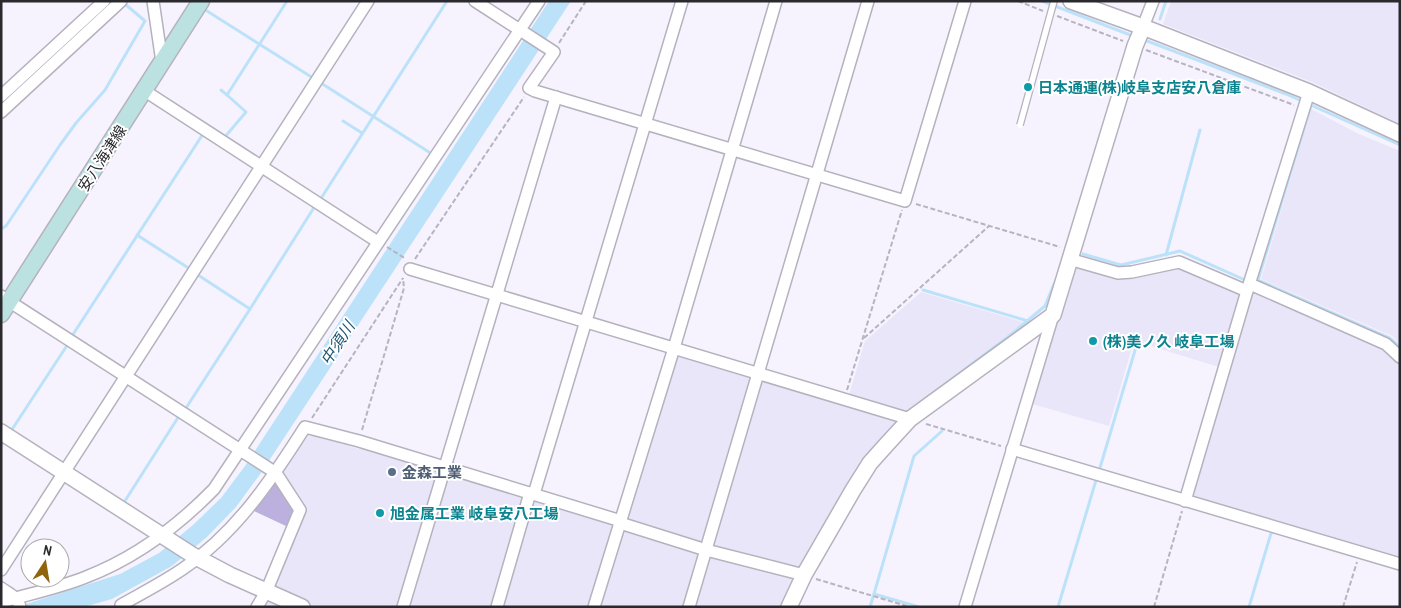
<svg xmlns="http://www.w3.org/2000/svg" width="1401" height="608" viewBox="0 0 1401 608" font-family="'Archivo Narrow','Noto Sans JP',sans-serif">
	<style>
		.built { fill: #eae6f9 }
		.forest { fill: #bbb0de }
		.water { fill: #bce2fa }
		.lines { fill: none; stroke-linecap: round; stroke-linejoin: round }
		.stream { stroke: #bce2fa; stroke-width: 3 }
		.minor-casing { stroke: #b5b2be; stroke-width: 14 }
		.tertiary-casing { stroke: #b5b2be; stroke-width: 18 }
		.secondary-casing { stroke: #b5b2be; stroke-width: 19 }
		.path { stroke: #b6b4be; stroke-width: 2; stroke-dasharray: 5 2.5; stroke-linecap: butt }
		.minor { stroke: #fff; stroke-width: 11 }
		.tertiary { stroke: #fff; stroke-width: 15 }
		.secondary { stroke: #bbe2e0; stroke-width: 16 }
		.service-bridge-casing { stroke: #b5b2be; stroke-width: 8; stroke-linecap: butt }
		.service-bridge { stroke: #fff; stroke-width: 5.5 }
		.culture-dot { fill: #0f9aa8; stroke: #fff; stroke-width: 2 }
		.service-dot { fill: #5c6f8a; stroke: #fff; stroke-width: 2 }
		.labels { text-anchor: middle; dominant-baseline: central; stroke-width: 4; stroke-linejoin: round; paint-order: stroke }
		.culture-label { font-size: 15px; font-weight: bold; fill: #0d838f; stroke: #fff; text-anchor: start }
		.street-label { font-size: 15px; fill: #2a292e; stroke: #fff }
		.service-label { font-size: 15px; font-weight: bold; fill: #4e5e75; stroke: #fff; text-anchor: start }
		.water-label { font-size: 16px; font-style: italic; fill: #1d5573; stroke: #fff }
	</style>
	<rect width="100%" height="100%" fill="#f6f3ff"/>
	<!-- built -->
	<g class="built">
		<path d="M1171,1H1400V124L1312,82L1163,24Z"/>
		<path d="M1311,109L1359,134L1400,151V344L1392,336L1261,279Z"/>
		<path d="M1077,267L1117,278L1168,268H1180L1235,291L1240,297L1219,367L1134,341L1109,426L1032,404L1071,274Z"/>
		<path d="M1255,291L1385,349L1400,363V562L1189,499L1251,292Z"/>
		<path d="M921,292L1030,324L909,414L784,607H261L277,582L305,512L284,478L283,471L305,437L313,435L359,449L364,446L625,528L678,353L846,405L865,341Z"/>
	</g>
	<!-- forest -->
	<path class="forest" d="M275,479L295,510L288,527L250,509Z"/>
	<!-- water -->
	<path class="water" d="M549,1H571L261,473L236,507L207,537L172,566L112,599L84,607H17L120,574L159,553L193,525L221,498L245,466Z"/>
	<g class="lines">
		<!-- stream -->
		<g class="stream">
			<path d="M1042,1L1133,36"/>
			<path d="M207,11L313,78"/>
			<path d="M1160,19L1166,1"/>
			<path d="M1142,39L1286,94L1400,145"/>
			<path d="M321,83L432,154"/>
			<path d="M221,90L227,95"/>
			<path d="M1311,105L1258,280L1390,338L1400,347"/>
			<path d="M343,121L362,133"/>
			<path d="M224,138L246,112L227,95L287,1"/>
			<path d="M320,200L447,1"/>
			<path d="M1,229L6,226L60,145L76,123L105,90L145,21L125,4"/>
			<path d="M137,235L190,269"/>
			<path d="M1083,254L1121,265L1180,251L1245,280L1248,279"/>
			<path d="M1166,255L1200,130"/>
			<path d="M923,290L1028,321"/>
			<path d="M250,309L315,206"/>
			<path d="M72,336L203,134"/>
			<path d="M186,408L250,309L198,275"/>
			<path d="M904,415L1008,337L1045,306L1054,284"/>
			<path d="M11,431L68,344"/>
			<path d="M1,446L2,444"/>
			<path d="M1099,471L1136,347"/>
			<path d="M123,504L179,416"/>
			<path d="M870,607L874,594"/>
			<path d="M919,607L874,594L914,456L942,431"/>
			<path d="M1058,607L1097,477"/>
			<path d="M1249,607L1272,530"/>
		</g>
		<defs>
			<g id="minor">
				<path d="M153,1L162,62"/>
				<path d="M475,1L554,52L529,88L535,91L905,201L965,1"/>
				<path d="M1143,27L1153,1"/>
				<path d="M145,91L378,242"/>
				<path d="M1,96L104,1"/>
				<path d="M1,112L121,1"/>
				<path d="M1069,259L1118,273L1132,272L1179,262L1247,291"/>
				<path d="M410,269L910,419"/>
				<path d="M1250,284L1386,344L1400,357"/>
				<path d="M1,296L276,473L300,510L266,592L257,607"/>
				<path d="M1012,449L1400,564"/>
				<path d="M534,494L682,1"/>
				<path d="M1185,501L1247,291L1309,92"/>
				<path d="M620,523L706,550L804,575"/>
				<path d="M1,570L368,1"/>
				<path d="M1,588C9,594 18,597 20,607"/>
				<path d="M1,602C29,594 59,588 86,577C135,558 177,527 214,489L539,1"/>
				<path d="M121,605C142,593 164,582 184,568C236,533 272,479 305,427L359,441L621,521"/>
				<path d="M403,607L556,97"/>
				<path d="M497,607L530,493"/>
				<path d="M594,607L674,348L776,1"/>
				<path d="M689,607L868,1"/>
				<path d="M965,607L1053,315"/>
			</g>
			<g id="tertiary">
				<path d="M1071,1L1143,27L1309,92L1400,134"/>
				<path d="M1,432L194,556L230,575L302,607"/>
				<path d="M789,607L804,575L853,490L870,463L887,444L910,419L1053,315L1135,46L1143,27"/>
			</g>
			<path id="secondary" d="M1,314L201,1"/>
		</defs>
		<!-- minor casing -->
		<use href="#minor" class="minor-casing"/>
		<!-- tertiary casing -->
		<use href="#tertiary" class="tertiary-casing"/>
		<!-- secondary casing -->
		<use href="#secondary" class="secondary-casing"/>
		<!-- path -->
		<g class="path">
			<path d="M1018,1L1043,11"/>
			<path d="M1057,16L1123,41"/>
			<path d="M559,43L586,1"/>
			<path d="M1146,50L1294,105"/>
			<path d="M916,204L1060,247"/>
			<path d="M387,247L406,259"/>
			<path d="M415,259L524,97"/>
			<path d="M864,338L989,226"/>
			<path d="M847,390L902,210"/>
			<path d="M312,418L403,278"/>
			<path d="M926,424L1001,446"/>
			<path d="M362,430L404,288L403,278"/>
			<path d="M816,579L910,607"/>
			<path d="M1154,607L1182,511"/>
			<path d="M1343,607L1357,562"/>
		</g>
		<!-- minor -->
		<use href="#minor" class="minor"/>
		<!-- tertiary -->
		<use href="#tertiary" class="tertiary"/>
		<!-- secondary -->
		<use href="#secondary" class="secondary"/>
		<defs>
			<path id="service-bridge" d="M1020,125L1054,1"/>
		</defs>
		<!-- service-bridge casing -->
		<use href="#service-bridge" class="service-bridge-casing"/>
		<!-- service-bridge -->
		<use href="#service-bridge" class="service-bridge"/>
	</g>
	<!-- markers -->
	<g class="culture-dot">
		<circle cx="1028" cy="87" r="5"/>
		<circle cx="1093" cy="341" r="5"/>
		<circle cx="380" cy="513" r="5"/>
	</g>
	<circle class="service-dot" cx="392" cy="472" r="5"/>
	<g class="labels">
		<!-- culture labels -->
		<g class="culture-label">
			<text x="1038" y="87">日本通運(株)岐阜支店安八倉庫</text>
			<text x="1103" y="341">(株)美ノ久 岐阜工場</text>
			<text x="390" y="513">旭金属工業 岐阜安八工場</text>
		</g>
		<!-- street labels -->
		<g class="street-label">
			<text transform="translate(102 158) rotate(-57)">安八海津線</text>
		</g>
		<!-- service labels -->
		<g class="service-label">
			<text x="402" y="472">金森工業</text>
		</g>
		<!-- water labels -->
		<g class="water-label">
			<text transform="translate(337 343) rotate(-57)">中須川</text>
		</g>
	</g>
	<!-- border -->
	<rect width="1401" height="608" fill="none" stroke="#2a292e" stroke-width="5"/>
	<!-- north arrow -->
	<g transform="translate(45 563) rotate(12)"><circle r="24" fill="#ffffff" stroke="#aaa9ab"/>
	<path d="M0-4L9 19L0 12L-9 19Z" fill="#8f640b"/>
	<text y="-8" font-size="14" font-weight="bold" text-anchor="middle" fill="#2a292e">N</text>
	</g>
</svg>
